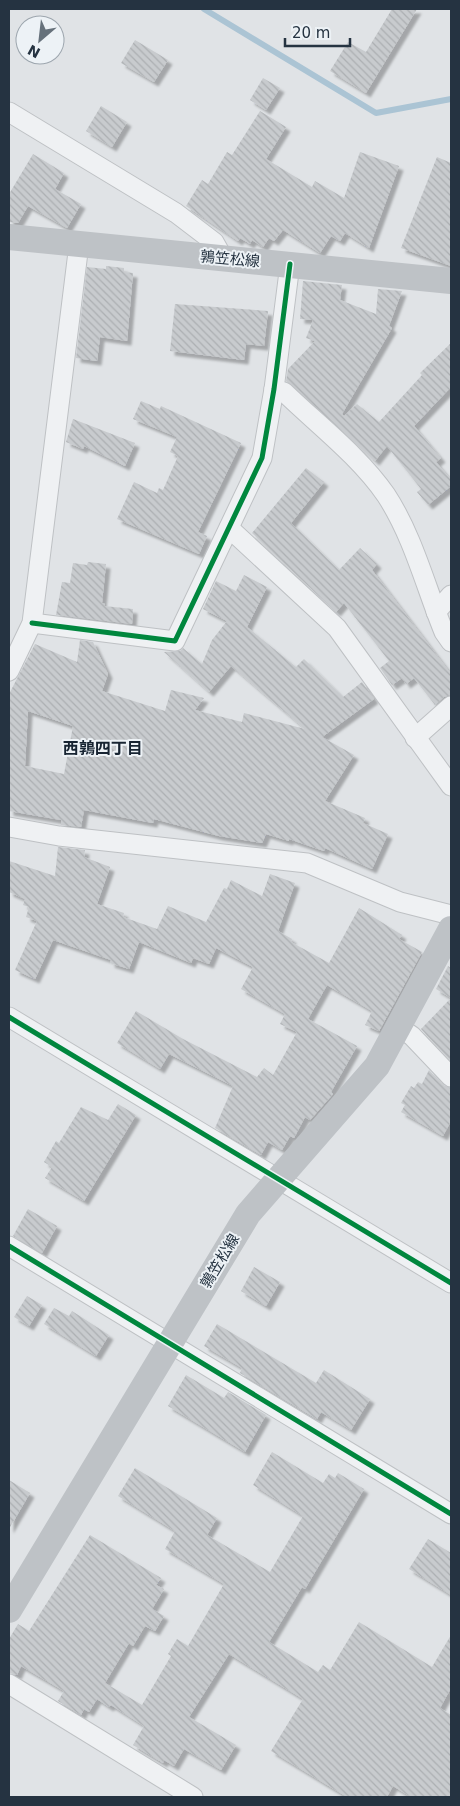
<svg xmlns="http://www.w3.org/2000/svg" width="460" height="1806" viewBox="0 0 460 1806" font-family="'DejaVu Sans','Noto Sans JP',sans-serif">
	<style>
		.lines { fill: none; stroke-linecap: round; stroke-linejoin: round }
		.stream { stroke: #abc4d4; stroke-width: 6 }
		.building { fill: url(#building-back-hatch); fill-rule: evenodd; filter: url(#shadow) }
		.minor-casing { stroke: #bec1c4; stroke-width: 21 }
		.minor { stroke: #eff1f3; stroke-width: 19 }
		.secondary { stroke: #bec2c6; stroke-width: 26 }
		.cycleway-casing { stroke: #edf2f6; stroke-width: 8 }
		.cycleway { stroke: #00873e; stroke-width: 5 }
		.labels { text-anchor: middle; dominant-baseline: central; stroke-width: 4; stroke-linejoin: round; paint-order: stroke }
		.street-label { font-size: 15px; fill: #253341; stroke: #edf2f6 }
		.neighbourhood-label { font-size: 16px; font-weight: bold; fill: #172432; stroke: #edf2f6 }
	</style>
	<defs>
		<pattern id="building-back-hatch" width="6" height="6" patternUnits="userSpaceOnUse" patternTransform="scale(1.25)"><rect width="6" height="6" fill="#c8cbce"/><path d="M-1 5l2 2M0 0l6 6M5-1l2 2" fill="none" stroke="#acafb2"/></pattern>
		<filter id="shadow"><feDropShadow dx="4.5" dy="4.5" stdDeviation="1" flood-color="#0004"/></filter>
	</defs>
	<rect width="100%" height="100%" fill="#e0e3e6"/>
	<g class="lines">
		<!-- stream -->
		<path class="stream" d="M204,9L376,113L451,99"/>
	</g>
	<!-- building -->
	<g class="building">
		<path d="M392,9H417L366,93L330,71L348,42L366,52Z"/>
		<path d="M135,40L168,60L154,82L121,63Z"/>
		<path d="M263,78L280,88L266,110L250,100Z"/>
		<path d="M101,106L127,122L112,147L86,131Z"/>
		<path d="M260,111L286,127L266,159L312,187L315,181L344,198L360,152L399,166L369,248L345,233L340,241L331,236L320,253L283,230L274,241L269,238L263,247L252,240L250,244L240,238L238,241L186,206L202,180L208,184L227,152L232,155Z"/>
		<path d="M33,154L64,173L55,189L81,204L67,228L28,206L18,223L9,222V194Z"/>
		<path d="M437,157L451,163V266L401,248Z"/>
		<path d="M106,266L124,268V272L133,273L127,341L100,337L97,361L76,358L87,267L106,269Z"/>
		<path d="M303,281L342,285L340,300L376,314L378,289L402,291L389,326L392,328L342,414L344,416L357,404L379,422L422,375L420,373L451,343V387L414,426L441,458L436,462L451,480V486L428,505L417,492L421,489L387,446L375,461L286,381L288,369L315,341L306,338L313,320L300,319Z"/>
		<path d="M175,304L268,311L264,346L246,344L244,360L170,351Z"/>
		<path d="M141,401L160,409L161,406L241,443L198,532L207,536L199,554L117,519L134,482L157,493L159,488L163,490L178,456L170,452L177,437L133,419Z"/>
		<path d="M73,419L135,443L125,466L84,446L83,449L66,442Z"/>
		<path d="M306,468L324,482L291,523L339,570L360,548L377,564L372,570L451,674V695L444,697L435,705L414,678L406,684L402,678L392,685L380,668L389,661L344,603L336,612L252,533Z"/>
		<path d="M88,562L106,564L102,603L105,604L104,606L133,609L132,624L56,615L62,582L70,583L73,563L87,565Z"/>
		<path d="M244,575L267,587L247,627L296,667L304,659L343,697L362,682L374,699L322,737L354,755L325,801L365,818L363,823L388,834L372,869L325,848L324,851L289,839V841L266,834L262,843L219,836L154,819L153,823L84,810L81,827L61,825V820L9,811V694L35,644L77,662L80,640L93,642L108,674L102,691L165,711L171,690L204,698L195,710L242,722L244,713L305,729L231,666L209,692L164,652L180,651L183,648L202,664L212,640L227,621L203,609L216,581L236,591ZM28,711L73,726L64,774L25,766Z"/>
		<path d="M58,847L85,850L84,857L110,867L97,904L124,913L123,917L157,929L168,906L206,922L224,888L227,889L231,880L262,896L270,874L295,883L278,931L292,939L291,942L329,963L359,908L402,935L399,939L422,952L379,1031L365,1025L372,1011L327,985L308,1019L357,1046L331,1092L333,1094L310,1120L305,1117L294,1138L290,1136L282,1150L268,1142L261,1155L215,1128L233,1086L169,1054L160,1069L117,1043L136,1011L183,1039L257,1077L264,1068L273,1075L297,1032L280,1024L285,1014L241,989L253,967L216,948L209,964L193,958L191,963L139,942L129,969L110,963L111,960L53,940L35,979L15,970L37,921L26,917L29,907L23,905L25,899L9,892V861L55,876Z"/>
		<path d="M448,966L451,968V998L436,989Z"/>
		<path d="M451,998V1061L421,1029Z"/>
		<path d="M429,1070L443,1085L451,1088V1121L443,1136L401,1112L405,1105L401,1103L411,1086L414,1088L418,1082L422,1084Z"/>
		<path d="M118,1104L136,1115L84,1201L45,1178L52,1167L44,1162L56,1141L59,1143L81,1107L108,1120Z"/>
		<path d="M28,1209L57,1226L42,1253L13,1236Z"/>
		<path d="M254,1267L280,1282L266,1306L241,1291Z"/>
		<path d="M27,1296L42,1305L29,1326L14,1317Z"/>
		<path d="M54,1308L69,1316L72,1311L109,1335L96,1356L44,1324Z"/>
		<path d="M217,1324L316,1383L324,1370L370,1399L351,1430L321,1412L317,1419L240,1373L242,1368L204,1346Z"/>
		<path d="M186,1375L224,1398L228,1392L266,1415L245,1452L168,1406Z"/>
		<path d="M272,1452L323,1483L329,1474L335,1478L338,1473L364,1489L305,1589L302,1587L269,1642L318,1672L323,1665L330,1670L359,1622L432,1667L451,1635V1688L440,1708L451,1715V1797H411L393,1786L387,1797H347L271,1751L303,1699L229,1654L189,1717L236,1745L221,1770L184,1749L174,1766L164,1760L163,1763L133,1745L144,1726L111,1705L109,1707L97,1699L89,1712L84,1709L81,1715L58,1701L64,1691L21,1666L17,1675L9,1673V1639L18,1624L29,1631L90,1535L161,1578L156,1585L164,1589L152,1609L164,1616L155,1631L145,1626L133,1646L129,1643L105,1683L142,1705L171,1656L168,1654L177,1639L188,1646L224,1584L165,1549L175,1531L118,1496L135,1468L217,1518L207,1535L270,1572L303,1516L253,1485Z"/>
		<path d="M9,1480L30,1493L9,1529Z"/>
		<path d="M428,1539L451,1553V1595L409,1569Z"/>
	</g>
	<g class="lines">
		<defs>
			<g id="minor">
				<path d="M9,112L176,213L214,242L223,258"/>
				<path d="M274,389L284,392C318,425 359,456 386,495C413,536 426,588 444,632L451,642"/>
				<path d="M229,528L337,628L451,786"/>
				<path d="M436,612L451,595"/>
				<path d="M32,623L175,641L262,458L274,389L290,264"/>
				<path d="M9,671L32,623L79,244"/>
				<path d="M415,738L451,706"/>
				<path d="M9,827L59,836L307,863L400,902L451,915"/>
				<path d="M9,1017L451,1283"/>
				<path d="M399,1027L412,1036L451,1077"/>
				<path d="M9,1246L451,1514"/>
				<path d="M9,1684L193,1797"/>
			</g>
		</defs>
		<!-- minor casing -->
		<use href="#minor" class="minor-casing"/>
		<!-- minor -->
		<use href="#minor" class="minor"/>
		<!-- secondary -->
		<g class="secondary">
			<path d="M9,237L451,281"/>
			<path d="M9,1610L248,1214L377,1066L451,929"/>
		</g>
		<defs>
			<g id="cycleway">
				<path d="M32,623L175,641L262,458L274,389L290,264"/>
				<path d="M9,1017L451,1283"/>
				<path d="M9,1246L451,1514"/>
			</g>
		</defs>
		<!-- cycleway casing -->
		<use href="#cycleway" class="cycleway-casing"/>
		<!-- cycleway -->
		<use href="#cycleway" class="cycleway"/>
	</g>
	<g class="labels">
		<!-- street labels -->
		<g class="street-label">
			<text transform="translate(230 259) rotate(5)">鶉笠松線</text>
			<text transform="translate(220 1261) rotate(-59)">鶉笠松線</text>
		</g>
		<!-- neighbourhood labels -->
		<g class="neighbourhood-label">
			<text x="103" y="748">西鶉四丁目</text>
		</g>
	</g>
	<!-- border -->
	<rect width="460" height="1806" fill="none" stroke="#253341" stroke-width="20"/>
	<!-- north arrow -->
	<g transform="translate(40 40) rotate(208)"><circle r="24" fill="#edf2f6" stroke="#9da6ae"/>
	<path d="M0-4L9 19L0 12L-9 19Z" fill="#66717b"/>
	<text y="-8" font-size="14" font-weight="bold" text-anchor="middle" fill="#253341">N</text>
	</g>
	<!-- scale -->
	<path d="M285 38v8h65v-8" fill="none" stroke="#253341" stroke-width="2.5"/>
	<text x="292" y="38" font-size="15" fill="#253341" stroke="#edf2f6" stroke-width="4" paint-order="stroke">20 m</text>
</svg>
